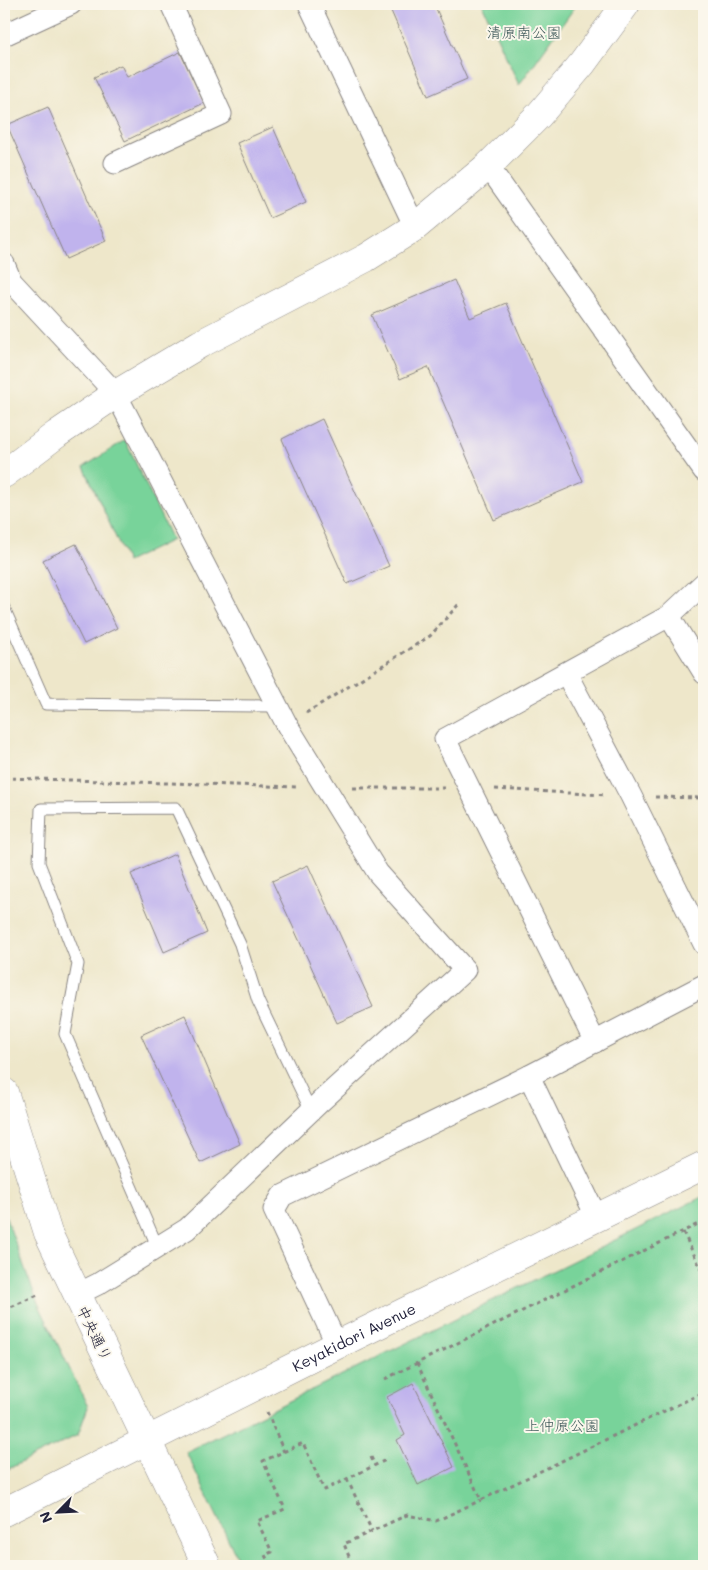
<svg xmlns="http://www.w3.org/2000/svg" width="708" height="1570" viewBox="0 0 708 1570" font-family="Mali,'Klee One',sans-serif">
	<style>
		.green { fill: #78d39a; stroke: #4d7a6a }
		.building { fill: #c0b3ed }
		.lines { fill: none; stroke-linecap: round; stroke-linejoin: round }
		.lane-casing { stroke: #888482; stroke-width: 13 }
		.street-casing { stroke: #888482; stroke-width: 23 }
		.secondary-casing { stroke: #888482; stroke-width: 29 }
		.path { stroke: #888482; stroke-width: 3; stroke-dasharray: 4 4; stroke-linecap: butt }
		.lane { stroke: #fff; stroke-width: 11 }
		.street { stroke: #fff; stroke-width: 21 }
		.secondary { stroke: #fff; stroke-width: 28 }
		.labels { text-anchor: middle; dominant-baseline: central; stroke-width: 4; stroke-linejoin: round; paint-order: stroke }
		.park-label { font-size: 15px; fill: #3c5758; stroke: #fbf7ec }
		.street-label { font-size: 15px; fill: #22223b; stroke: #fbf7ec }
	</style>
	<rect width="100%" height="100%" fill="#fbf7ec"/>
	<filter id="ink" filterUnits="userSpaceOnUse"><feTurbulence type="fractalNoise" baseFrequency=".02" numOctaves="2"/><feDisplacementMap in="SourceGraphic" scale="10" xChannelSelector="R" yChannelSelector="G"/><feConvolveMatrix kernelMatrix="1 2 1 2 8 2 1 2 1" color-interpolation-filters="sRGB"/></filter>
	<filter id="wash" filterUnits="userSpaceOnUse"><feTurbulence type="fractalNoise" baseFrequency=".0096" numOctaves="4" result="noise"/><feDisplacementMap in="SourceGraphic" scale="20" xChannelSelector="R" yChannelSelector="G"/><feGaussianBlur stdDeviation="1.12" result="paint"/><feColorMatrix in="noise" values="0 0 0 0 0 0 0 0 0 0 0 0 0 0 0 0 0 1.4 0 .05"/><feComposite in="paint" operator="in"/></filter>
	<g filter="url(#wash)">
		<rect width="100%" height="100%" fill="#eee7ca"/>
		<!-- green -->
		<g class="green">
			<path d="M482,4H577L519,85Z"/>
			<path d="M125,440L172,540L127,562L84,467Z"/>
			<path d="M704,1196V1566H241L186,1452Z"/>
			<path d="M4,1212L37,1301L88,1407L78,1435L8,1469L4,1461Z"/>
		</g>
		<g id="blocks">
			<!-- building -->
			<g class="building">
				<path d="M388,4H434L467,79L428,96Z"/>
				<path d="M180,52L204,103L125,141L94,77L121,65L127,77Z"/>
				<path d="M48,107L106,241L66,259L7,125Z"/>
				<path d="M273,127L306,202L270,218L237,143Z"/>
				<path d="M454,280L470,318L506,303L583,482L494,520L428,367L400,379L372,315Z"/>
				<path d="M322,419L389,566L347,584L282,439Z"/>
				<path d="M76,544L117,628L84,644L43,560Z"/>
				<path d="M175,854L207,933L164,952L131,874Z"/>
				<path d="M308,865L373,1007L337,1023L272,881Z"/>
				<path d="M185,1015L240,1144L200,1163L141,1035Z"/>
				<path d="M413,1383L454,1467L418,1485L397,1440L405,1435L387,1397Z"/>
			</g>
		</g>
	</g>
	<g filter="url(#ink)">
		<use href="#blocks" fill-opacity="0" stroke="#888482" stroke-width="1"/>
		<g class="lines">
			<defs>
				<g id="lane">
					<path d="M4,608L46,704L276,706"/>
					<path d="M158,1248L65,1034L78,964L39,863L41,809L176,808L240,944L258,1001L311,1111"/>
				</g>
				<g id="street">
					<path d="M309,4L415,227"/>
					<path d="M4,35L71,4"/>
					<path d="M115,163L221,114L171,4"/>
					<path d="M488,166L704,471"/>
					<path d="M4,264L11,281L116,394L287,725L378,873L465,970L320,1102L187,1229L98,1284L76,1295"/>
					<path d="M669,616L704,673"/>
					<path d="M566,673L631,796L704,944"/>
					<path d="M595,1042L445,739L669,616L704,583"/>
					<path d="M529,1076L597,1218"/>
					<path d="M337,1345L274,1210L282,1196L529,1076L704,985"/>
				</g>
				<g id="secondary">
					<path d="M4,474L57,434L116,394L200,344L366,258L415,227L488,166L539,115L582,64L626,4"/>
					<path d="M4,1092L48,1233L207,1566"/>
					<path id="s1" d="M4,1512L337,1345L704,1165"/>
				</g>
			</defs>
			<!-- lane casing -->
			<use href="#lane" class="lane-casing"/>
			<!-- street casing -->
			<use href="#street" class="street-casing"/>
			<!-- secondary casing -->
			<use href="#secondary" class="secondary-casing"/>
			<!-- path -->
			<g class="path">
				<path d="M306,713L430,636L459,604"/>
				<path d="M4,778L299,787"/>
				<path d="M353,788H444"/>
				<path d="M495,789L606,795"/>
				<path d="M655,797L704,798"/>
				<path d="M683,1232L704,1275"/>
				<path d="M4,1310L40,1294"/>
				<path d="M417,1363L481,1500L704,1392"/>
				<path d="M385,1379L704,1221"/>
				<path d="M267,1412L284,1452"/>
				<path d="M371,1457L375,1466"/>
				<path d="M347,1479L372,1531"/>
				<path d="M352,1564L344,1544L407,1515L436,1521L481,1500"/>
				<path d="M270,1566L265,1555L272,1552L257,1521L285,1509L263,1461L303,1443L324,1490L388,1459"/>
				<path d="M347,1566L352,1564L353,1566"/>
			</g>
			<!-- lane -->
			<use href="#lane" class="lane"/>
			<!-- street -->
			<use href="#street" class="street"/>
			<!-- secondary -->
			<use href="#secondary" class="secondary"/>
		</g>
	</g>
	<g class="labels">
		<!-- park labels -->
		<g class="park-label">
			<text x="524" y="32">清原南公園</text>
			<text x="562" y="1425">上仲原公園</text>
		</g>
		<!-- street labels -->
		<g class="street-label">
			<text transform="translate(95 1333) rotate(64)">中央通り</text>
			<text stroke="none"><textPath href="#s1" startOffset="391">Keyakidori Avenue</textPath></text>
		</g>
	</g>
	<!-- margin -->
	<rect width="708" height="1570" fill="none" stroke="#fbf7ec" stroke-width="20"/>
	<!-- north arrow -->
	<g transform="translate(58 1512) rotate(246)" stroke="#fbf7ec" stroke-width="4" paint-order="stroke">
	<path d="M0-4L9 19L0 12L-9 19Z" fill="#22223b"/>
	<text y="-8" font-size="14" font-weight="bold" text-anchor="middle" fill="#22223b">N</text>
	</g>
</svg>
